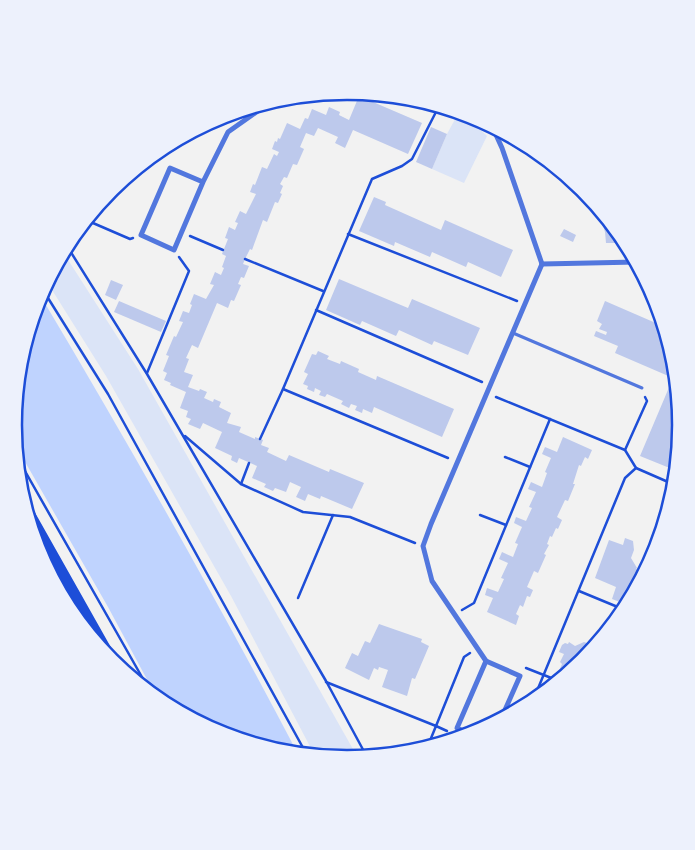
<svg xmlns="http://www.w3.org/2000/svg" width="695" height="850" viewBox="0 0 695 850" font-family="Lora,serif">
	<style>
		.green { fill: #dbe4f7 }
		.water { fill: #bfd3fe }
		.building { fill: #bdc9ec }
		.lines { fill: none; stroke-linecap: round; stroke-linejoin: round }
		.path { stroke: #1d4ed8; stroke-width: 2.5 }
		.service { stroke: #5277de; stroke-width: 3 }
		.minor { stroke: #5277de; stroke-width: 5 }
		.trunk { stroke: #1d4ed8; stroke-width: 10 }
		.rim { fill: none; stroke: #1d4ed8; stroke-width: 2.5 }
	</style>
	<rect width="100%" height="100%" fill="#f2f2f2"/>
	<!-- green -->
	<g class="green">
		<path d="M459,112L462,113L487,136L464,183L432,169L447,134Z"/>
		<path d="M63,252L138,369L358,758L347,759L315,756L231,596L106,376L47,282Z"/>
	</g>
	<!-- water -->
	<path class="water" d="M40,295C130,446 216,598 298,754L282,752L220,733L157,698L108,607L16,446C11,396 21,342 40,295Z"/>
	<!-- building -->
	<g class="building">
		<path d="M359,96L422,123L408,154L353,130L345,148L335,143L338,137L318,128L314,136L306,133L300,147L304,149L297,165L293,164L287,178L284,177L280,184L283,186L280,193L282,194L278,203L275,202L267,222L263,220L252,250L250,249L245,259L243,264L249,266L244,278L241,277L238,284L241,285L234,301L231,300L228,308L217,303L198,348L192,345L186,358L189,359L184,372L193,375L188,387L199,391L200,389L207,392L204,398L213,402L214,399L221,402L219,407L231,413L227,423L241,427L239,432L255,439V437L263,440L261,445L269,448L267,452L286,461L289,455L329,472L330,469L364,483L352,509L321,496L320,499L308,494L305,501L296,497L301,487L290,482L286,492L275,488L273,491L264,487L266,484L252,478L257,466L239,458L237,463L231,460L232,456L215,448L222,432L203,423L200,429L188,424L191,419L186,417L188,411L180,408L186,392L170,385L171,383L164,380L167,373L163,371L169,356L166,355L174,336L176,337L183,322L179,321L183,311L189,313L192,305L190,304L194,294L206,299L214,285L210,284L215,272L221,275L224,268L222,267L226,256L222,254L228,239L225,238L229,227L235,230L238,223L235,222L240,211L246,214L256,194L250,192L253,184L255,185L262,167L267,169L274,154L277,156L279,152L272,149L275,141L277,142L278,138L280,139L287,123L300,129L305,118L308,119L312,109L326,115L329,107L340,112L339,115L349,120Z"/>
		<path d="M431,127L447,134L432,169L416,162Z"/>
		<path d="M374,197L386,202L385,205L441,230L445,220L513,250L501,277L468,262L466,267L432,252L430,257L395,242L394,246L359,231Z"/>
		<path d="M597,206L625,240L627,243H606L605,232Z"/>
		<path d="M564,229L576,235L573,242L560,236Z"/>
		<path d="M339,279L408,308L412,299L480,328L468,355L434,341L432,345L399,330L396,336L362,321L360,325L326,310Z"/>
		<path d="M111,280L123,285L116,300L105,295Z"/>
		<path d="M119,301L166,321L161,332L114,312Z"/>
		<path d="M605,301L665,327L675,360L681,425L677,471L640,456L673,378L615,353L618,346L594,336L596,331L606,335L607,332L599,329L602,324L597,321Z"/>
		<path d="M318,351L329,356L327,359L340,364L341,361L359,369L358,372L376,380L377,376L454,409L442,437L374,407L372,413L363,409L362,413L355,410L357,406L351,404L349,408L341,404L343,401L327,394L325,397L319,395L321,391L315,388L314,392L307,389L308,386L303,384L308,374L304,372L312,354L316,355Z"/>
		<path d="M563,437L592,450L588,459L585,457L581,466L579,465L573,484H575L568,501L565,500L557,517L562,520L558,529L556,528L552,537L550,536L547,544L549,545L544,554L546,555L538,573L534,571L527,587L533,590L530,597L527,596L523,607L520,605L516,614L519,616L516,625L487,612L493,598L485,595L487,588L498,592L504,579L501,578L508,563L499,559L502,552L513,557L518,544L515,543L522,527L514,523L516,517L526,521L532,508L529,507L536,492L528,489L531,482L542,487L547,473L545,472L551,458L542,454L545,447L557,452Z"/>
		<path d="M625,538L633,541L634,550L631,558L637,568L636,569L645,573L626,608L624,607L625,604L612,599L616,587L595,578L609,540L623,545Z"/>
		<path d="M379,624L422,639L421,642L429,646L415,679L412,678L407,696L382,687L388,670L379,667L378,670L374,668L369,680L345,668L352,653L358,656L365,641L370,643Z"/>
		<path d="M596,637L599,642L583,661L566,676L558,673L562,664L560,662L564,654L559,652L562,645L565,643L568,644L569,642L575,646L584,642L587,643L589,640Z"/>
	</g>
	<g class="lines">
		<!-- path -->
		<g class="path">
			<path d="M86,220L130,239L133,238"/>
			<path d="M348,234L517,301"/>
			<path d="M190,236L223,250"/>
			<path d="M67,246L147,374L326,681L367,757"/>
			<path d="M245,259L323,291"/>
			<path d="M43,290L108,394L307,755"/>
			<path d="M316,310L482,382"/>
			<path d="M147,373L189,271L179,257"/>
			<path d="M283,389L448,458"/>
			<path d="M496,397L625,450L636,468L625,478L532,703"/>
			<path d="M185,436L241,484L303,512L350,517L415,543"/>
			<path d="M260,439L283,389L372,179L402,166L412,159L439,106"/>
			<path d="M625,450L647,401L645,397"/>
			<path d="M17,457L151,693"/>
			<path d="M505,457L530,467"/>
			<path d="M636,468L675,485"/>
			<path d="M241,484L249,463"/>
			<path d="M480,515L506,525"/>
			<path d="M579,591L625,610"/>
			<path d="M298,598L333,515"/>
			<path d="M462,610L474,603L550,419"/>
			<path d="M526,668L559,681"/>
			<path d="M326,682L436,726L464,657L470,653"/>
			<path d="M427,748L436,726L447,731"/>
		</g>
		<!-- service -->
		<path class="service" d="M513,333L642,388"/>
		<!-- minor -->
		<g class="minor">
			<path d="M492,126L502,148L542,264"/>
			<path d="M203,182L170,168L141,235L174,250L203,182L228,132L272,101"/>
			<path d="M542,264L637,262"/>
			<path d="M501,719L520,676L486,661L432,581L423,546L431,524L542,264"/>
			<path d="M471,735L457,728L486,661"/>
		</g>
		<!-- trunk -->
		<path class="trunk" d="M25,505L114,663"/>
	</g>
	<!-- crop -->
	<path d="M0 0H695V850H0ZM22 425a325 325 0 1 1 650 0a325 325 0 1 1-650 0Z" fill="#edf1fc" fill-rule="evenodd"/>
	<path class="rim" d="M22 425a325 325 0 1 1 650 0a325 325 0 1 1-650 0Z"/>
</svg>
